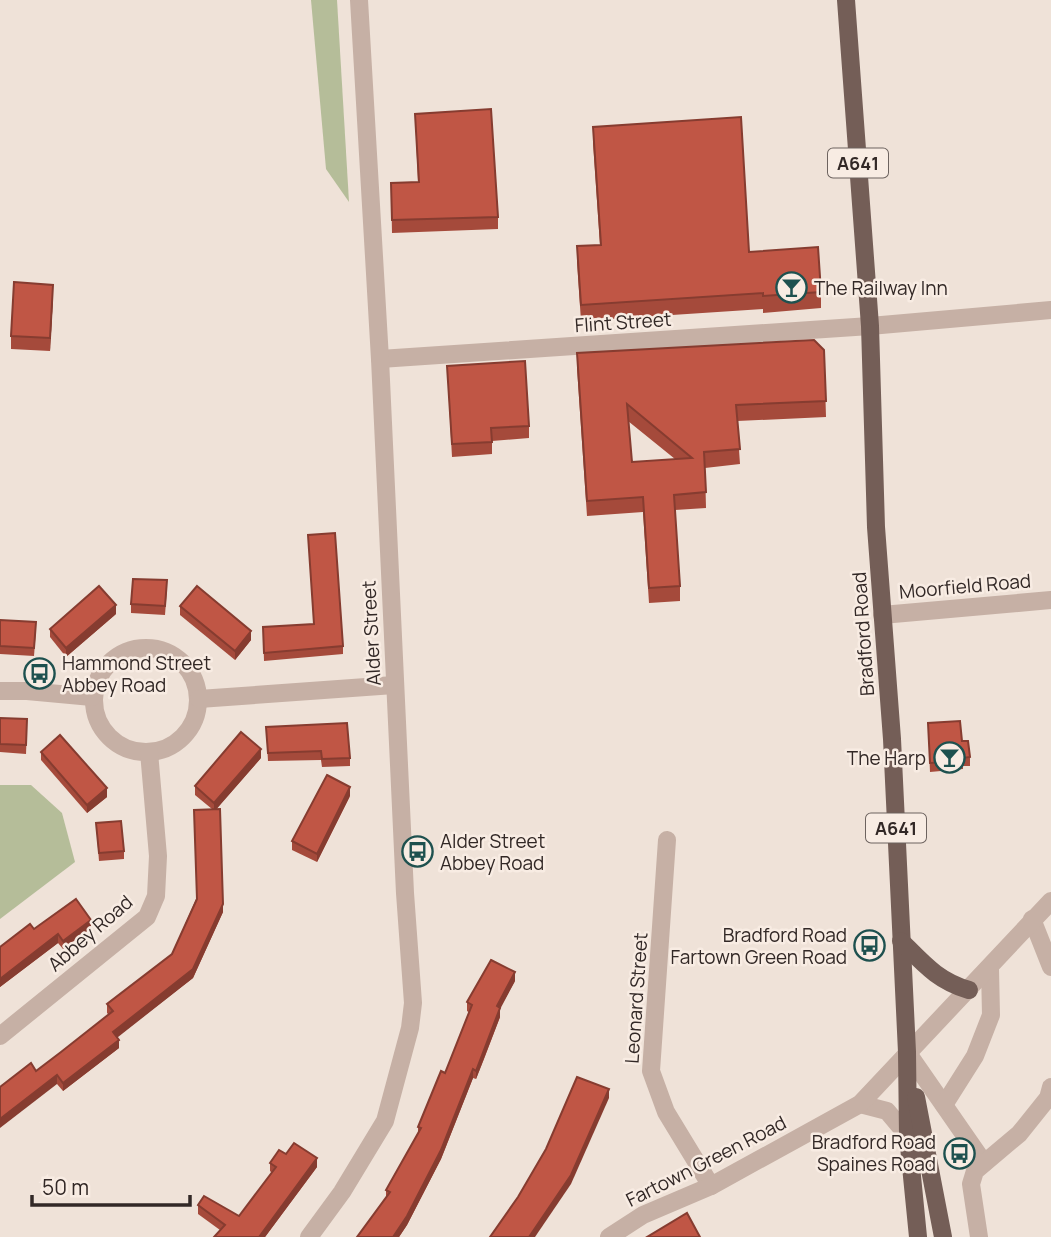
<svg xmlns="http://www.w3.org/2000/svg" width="1051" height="1237" viewBox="0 0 1051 1237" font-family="Manrope,sans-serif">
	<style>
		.green { fill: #b5bd99 }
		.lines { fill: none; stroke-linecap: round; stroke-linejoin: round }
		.minor { stroke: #c6b0a5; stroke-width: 18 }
		.major { stroke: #745e57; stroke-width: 18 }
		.wall { fill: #a54a3b; fill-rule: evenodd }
		.shaded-wall { fill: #863c30 }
		.building { fill: #c05645; stroke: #863c30; stroke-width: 2; fill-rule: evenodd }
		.labels { text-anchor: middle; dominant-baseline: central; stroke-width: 5; stroke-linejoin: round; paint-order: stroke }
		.shield { fill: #f8ece3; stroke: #6d635f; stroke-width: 2 }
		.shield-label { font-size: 18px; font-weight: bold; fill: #322826 }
		.poi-label { font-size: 19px; fill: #322826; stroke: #f8ece3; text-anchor: start }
		.street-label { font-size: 19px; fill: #322826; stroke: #f8ece3 }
	</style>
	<rect width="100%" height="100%" fill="#efe2d8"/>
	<!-- green -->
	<g class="green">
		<path d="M311,0H337L349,202L326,169Z"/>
		<path d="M0,785H31L62,813L75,862L0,919Z"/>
	</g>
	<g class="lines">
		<!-- minor -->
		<g class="minor">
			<path d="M380,359L870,326L1051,310"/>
			<path d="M882,615L1051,600"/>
			<circle cx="146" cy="700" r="52"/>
			<path d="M0,691H27L92,697"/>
			<path d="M199,699L394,685"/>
			<path d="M667,840L651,1071L666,1112L711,1186"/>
			<path d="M1032,919L1051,967"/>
			<path d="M0,1036L147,917L156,896L158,856L149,752"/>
			<path d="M907,1052L984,1163"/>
			<path d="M860,1104L887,1111L908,1136"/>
			<path d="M944,1105L975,1056L991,1015L990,969"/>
			<path d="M309,1237L342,1192L385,1121L410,1028L413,1003L405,893L380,359L359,0"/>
			<path d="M609,1237L643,1215L711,1186L860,1104L1051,901"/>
			<path d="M979,1237L971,1184L975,1171L1019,1134L1048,1098L1051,1087"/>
		</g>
		<!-- major -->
		<g class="major">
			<path d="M846,0L870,326L876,527L892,739L907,1052L908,1136L918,1237"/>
			<path d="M901,941C924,964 938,981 969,990"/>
			<path d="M916,1097L943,1237"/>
		</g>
	</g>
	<!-- wall -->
	<g class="wall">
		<path d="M415,114L498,217V229L392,233L391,183L418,182Z"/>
		<path d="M593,127L749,252L821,292V308L763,313V309L581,321L577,262V246L600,245L593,143Z"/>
		<path d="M53,297L50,351L11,349V336Z"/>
		<path d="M824,350L826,417L737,421L740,464L705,468L706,508L675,510L680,586V601L649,603L643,512L587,516L577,368V353ZM628,421L675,459L632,462Z"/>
		<path d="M447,366L529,426V438L492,441V454L452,457Z"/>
		<path d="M308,535L343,646V654L264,661L263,627L314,624Z"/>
		<path d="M167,589L165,615L131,613V604Z"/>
		<path d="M180,606L251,640L235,660L180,615Z"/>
		<path d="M116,614L66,657L50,637V629Z"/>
		<path d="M0,620L36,630L34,656L0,654Z"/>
		<path d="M0,718L27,728L26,754L0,752Z"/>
		<path d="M928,723L962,741L970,757V766H963V769L930,772Z"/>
		<path d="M266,727L350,758V766L322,767L321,760L268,761Z"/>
		<path d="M41,752L107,797L87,813L41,760Z"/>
		<path d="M261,758L216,809L223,912L193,978L117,1037L119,1048L63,1091L57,1084L36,1071L109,1015L107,1013V1004L172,954L196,899L212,809L195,795V786Z"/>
		<path d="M350,796L317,862L292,850V841Z"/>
		<path d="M96,823L124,851V859L99,861Z"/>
		<path d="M91,928L63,949L58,943L0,987V947L34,929Z"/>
		<path d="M515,981L500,1008V1017L484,1059L476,1079L473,1078L441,1159L407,1225L399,1237H357L386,1198V1190L418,1134V1127L445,1073L470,1013L467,1011V1002Z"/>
		<path d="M286,1154L317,1167L265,1237H214L220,1230L198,1214V1205L239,1216L272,1173L270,1171V1163Z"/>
	</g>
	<!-- shaded-wall -->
	<g class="shaded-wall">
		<path d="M53,285V297L50,351V338Z"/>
		<path d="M116,605V614L66,657V648Z"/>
		<path d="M251,631V640L235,660V651Z"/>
		<path d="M261,749V758L214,812V803Z"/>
		<path d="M350,787V796L317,862V854Z"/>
		<path d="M107,788V797L87,813V805Z"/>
		<path d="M223,904V912L193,978L113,1041V1032Z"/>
		<path d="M91,920V928L63,949V941Z"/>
		<path d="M58,934V943L0,987V979Z"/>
		<path d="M515,972V981L497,1015V1006Z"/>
		<path d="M500,1008V1017L476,1079V1071Z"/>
		<path d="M119,1040V1048L63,1091V1083Z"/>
		<path d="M473,1069V1078L441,1159L407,1225L399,1237H393Z"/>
		<path d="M57,1075V1084L0,1128V1119Z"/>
		<path d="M609,1089V1098L571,1184L535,1237H529Z"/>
		<path d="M317,1158V1167L265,1237H259Z"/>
	</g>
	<!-- building -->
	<g class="building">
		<path d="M491,109L498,217L392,220L391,183L419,182L415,114Z"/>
		<path d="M741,117L749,252L818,247L821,292L763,296V293L581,305L577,246L601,245L593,127Z"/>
		<path d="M14,282L53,285L50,338L11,336Z"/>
		<path d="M814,340L824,350L826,401L736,405L740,449L704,452L706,492L674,495L680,586L649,588L643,497L587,501L577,353ZM627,404L692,458L632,462Z"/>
		<path d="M525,361L529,426L491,428L492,442L452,444L447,366Z"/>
		<path d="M335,533L343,646L264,653L263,627L314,624L308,535Z"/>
		<path d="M133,579L167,580L165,606L131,604Z"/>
		<path d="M99,586L116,605L66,648L50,629Z"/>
		<path d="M197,586L251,631L235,651L180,606Z"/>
		<path d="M0,620L36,622L34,648L0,646Z"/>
		<path d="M0,718L27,719L26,745L0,744Z"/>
		<path d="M960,721L962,741H968L970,757L962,758L963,761L930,763L928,723Z"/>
		<path d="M347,723L350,758L322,759L321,751L268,753L266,727Z"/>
		<path d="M241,732L261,749L214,803L195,786Z"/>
		<path d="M60,735L107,788L87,805L41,752Z"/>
		<path d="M327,775L350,787L317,854L292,841Z"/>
		<path d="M220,809L223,904L193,969L113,1032L119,1040L63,1083L57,1075L0,1119V1087L31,1063L36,1071L61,1052L113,1011L107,1004L172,954L197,899L194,810Z"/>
		<path d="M121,821L124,851L99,853L96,823Z"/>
		<path d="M76,899L91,920L63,941L58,934L0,979V947L30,924L34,929Z"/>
		<path d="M491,960L515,972L497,1006L500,1008L476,1071L473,1069L441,1150L407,1216L393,1237H357L390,1192L386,1190L421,1128L418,1127L441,1071L445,1073L472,1005L467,1002Z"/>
		<path d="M577,1077L609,1089L571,1175L529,1237H490L518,1197L546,1149Z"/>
		<path d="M294,1143L317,1158L259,1237H214L225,1225L198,1205L204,1196L239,1216L276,1167L270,1163L279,1150L286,1154Z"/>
		<path d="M687,1213L700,1237H647Z"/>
	</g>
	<!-- icons -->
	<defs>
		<symbol id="bar-ring" viewBox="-11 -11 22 22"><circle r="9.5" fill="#f8ece3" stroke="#1e514f" stroke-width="1.5"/><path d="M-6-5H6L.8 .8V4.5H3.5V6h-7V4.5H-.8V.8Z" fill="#1e514f"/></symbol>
		<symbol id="bus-ring" viewBox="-11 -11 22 22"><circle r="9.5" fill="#f8ece3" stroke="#1e514f" stroke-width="1.5"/><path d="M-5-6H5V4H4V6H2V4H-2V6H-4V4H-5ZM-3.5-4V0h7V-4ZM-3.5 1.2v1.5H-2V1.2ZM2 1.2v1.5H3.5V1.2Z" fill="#1e514f"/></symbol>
	</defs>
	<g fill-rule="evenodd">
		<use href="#bar-ring" x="774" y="270" width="35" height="35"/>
		<use href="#bus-ring" x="22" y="656" width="35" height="35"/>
		<use href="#bar-ring" x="932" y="740" width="35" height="35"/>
		<use href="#bus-ring" x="400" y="834" width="35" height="35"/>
		<use href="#bus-ring" x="852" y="928" width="35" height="35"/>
		<use href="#bus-ring" x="942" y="1136" width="35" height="35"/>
	</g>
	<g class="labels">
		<!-- shield labels -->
		<g class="shield">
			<rect x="828" y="148.5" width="60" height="29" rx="5"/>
			<rect x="866" y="813.5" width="60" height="29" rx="5"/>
		</g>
		<g class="shield-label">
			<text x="858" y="163">A641</text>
			<text x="896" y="828">A641</text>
		</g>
		<!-- poi labels -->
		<g class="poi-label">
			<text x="814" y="288">The Railway Inn</text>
			<text x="62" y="663">Hammond Street<tspan x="62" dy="22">Abbey Road</tspan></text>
			<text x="926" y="758" text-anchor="end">The Harp</text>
			<text x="440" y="841">Alder Street<tspan x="440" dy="22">Abbey Road</tspan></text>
			<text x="847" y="935" text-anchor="end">Bradford Road<tspan x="847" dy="22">Fartown Green Road</tspan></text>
			<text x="936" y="1142" text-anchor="end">Bradford Road<tspan x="936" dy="22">Spaines Road</tspan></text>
		</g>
		<!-- street labels -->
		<g class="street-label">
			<text transform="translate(623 322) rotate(-4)">Flint Street</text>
			<text transform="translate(965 586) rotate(-5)">Moorfield Road</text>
			<text transform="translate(371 633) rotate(-93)">Alder Street</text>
			<text transform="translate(863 634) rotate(-94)">Bradford Road</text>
			<text transform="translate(90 933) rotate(-41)">Abbey Road</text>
			<text transform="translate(636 998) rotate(-86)">Leonard Street</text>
			<text transform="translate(706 1161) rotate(-27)">Fartown Green Road</text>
		</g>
	</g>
	<!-- scale -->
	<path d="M32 1195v10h158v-10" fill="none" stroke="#322826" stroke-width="3.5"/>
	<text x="42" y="1195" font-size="21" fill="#322826" stroke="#f8ece3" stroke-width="5" paint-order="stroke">50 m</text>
</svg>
